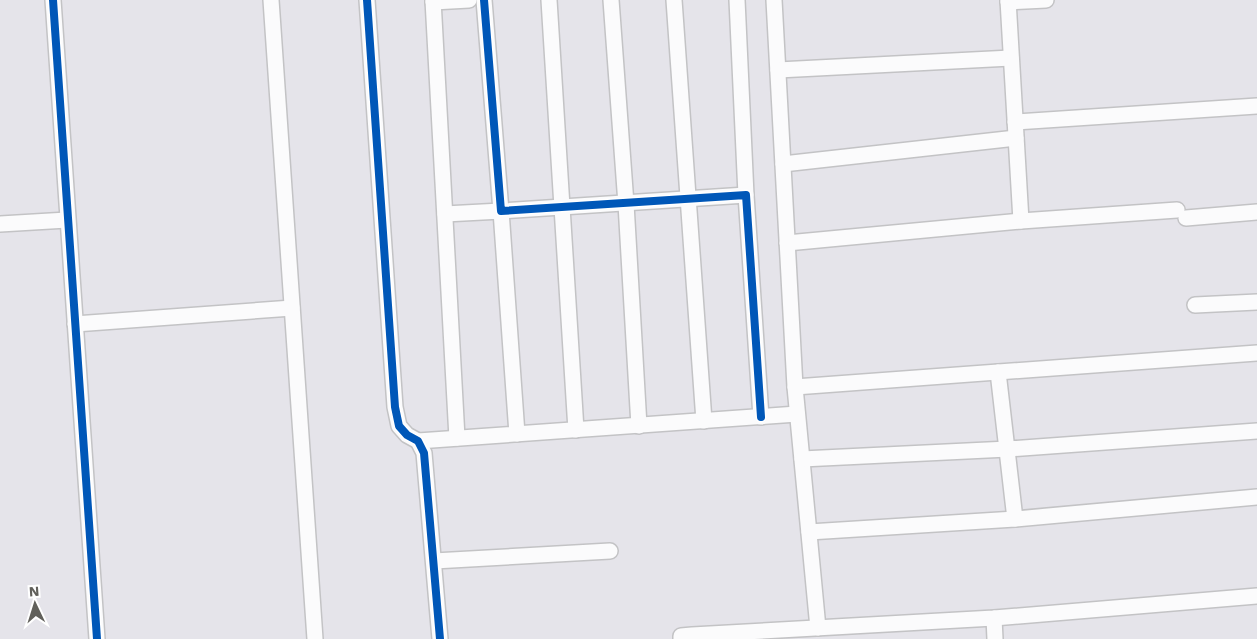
<svg xmlns="http://www.w3.org/2000/svg" width="1257" height="639" viewBox="0 0 1257 639" font-family="'Work Sans',sans-serif">
	<style>
		.lines { fill: none; stroke-linecap: round; stroke-linejoin: round }
		.street-casing { stroke: #c3c3c5; stroke-width: 18 }
		.street { stroke: #fbfbfc; stroke-width: 15 }
		.cycleway-casing { stroke: #fff; stroke-width: 11 }
		.cycleway { stroke: #0057b8; stroke-width: 8 }
	</style>
	<rect width="100%" height="100%" fill="#e5e4ea"/>
	<g class="lines">
		<defs>
			<g id="street">
				<path d="M53,0L97,639"/>
				<path d="M271,0L315,639"/>
				<path d="M367,0L395,407L399,426L407,435L418,441L424,453L440,639"/>
				<path d="M433,0L457,438"/>
				<path d="M484,0L501,211L746,195L761,417"/>
				<path d="M549,0L576,430"/>
				<path d="M611,0L626,204L639,426"/>
				<path d="M674,0L704,421"/>
				<path d="M737,0L746,195"/>
				<path d="M774,0L795,387L818,628"/>
				<path d="M1008,0L1021,221"/>
				<path d="M433,2L469,0"/>
				<path d="M1008,2L1046,0"/>
				<path d="M778,70L1011,58"/>
				<path d="M1015,122L1257,106"/>
				<path d="M783,164L1016,138"/>
				<path d="M445,214L501,211L517,434"/>
				<path d="M1186,218L1257,212"/>
				<path d="M0,224L67,220"/>
				<path d="M787,243L1021,221L1177,210"/>
				<path d="M1195,305L1257,302"/>
				<path d="M75,324L292,308"/>
				<path d="M998,372L1015,519"/>
				<path d="M795,387L1257,353"/>
				<path d="M418,441L797,414"/>
				<path d="M802,459L1008,449L1257,431"/>
				<path d="M809,532L1015,519L1257,497"/>
				<path d="M434,561L610,551"/>
				<path d="M994,618L995,639"/>
				<path d="M681,639V636L692,635L994,618L1257,596"/>
			</g>
		</defs>
		<!-- street casing -->
		<use href="#street" class="street-casing"/>
		<!-- street -->
		<use href="#street" class="street"/>
		<defs>
			<g id="cycleway">
				<path d="M53,0L97,639"/>
				<path d="M367,0L395,407L399,426L407,435L418,441L424,453L440,639"/>
				<path d="M484,0L501,211L746,195L761,417"/>
			</g>
		</defs>
		<!-- cycleway casing -->
		<use href="#cycleway" class="cycleway-casing"/>
		<!-- cycleway -->
		<use href="#cycleway" class="cycleway"/>
	</g>
	<!-- north arrow -->
	<g transform="translate(35 604) rotate(356)" stroke="#ffffff" stroke-width="4" paint-order="stroke">
	<path d="M0-4L9 19L0 12L-9 19Z" fill="#61605b"/>
	<text y="-8" font-size="14" font-weight="bold" text-anchor="middle" fill="#61605b">N</text>
	</g>
</svg>
